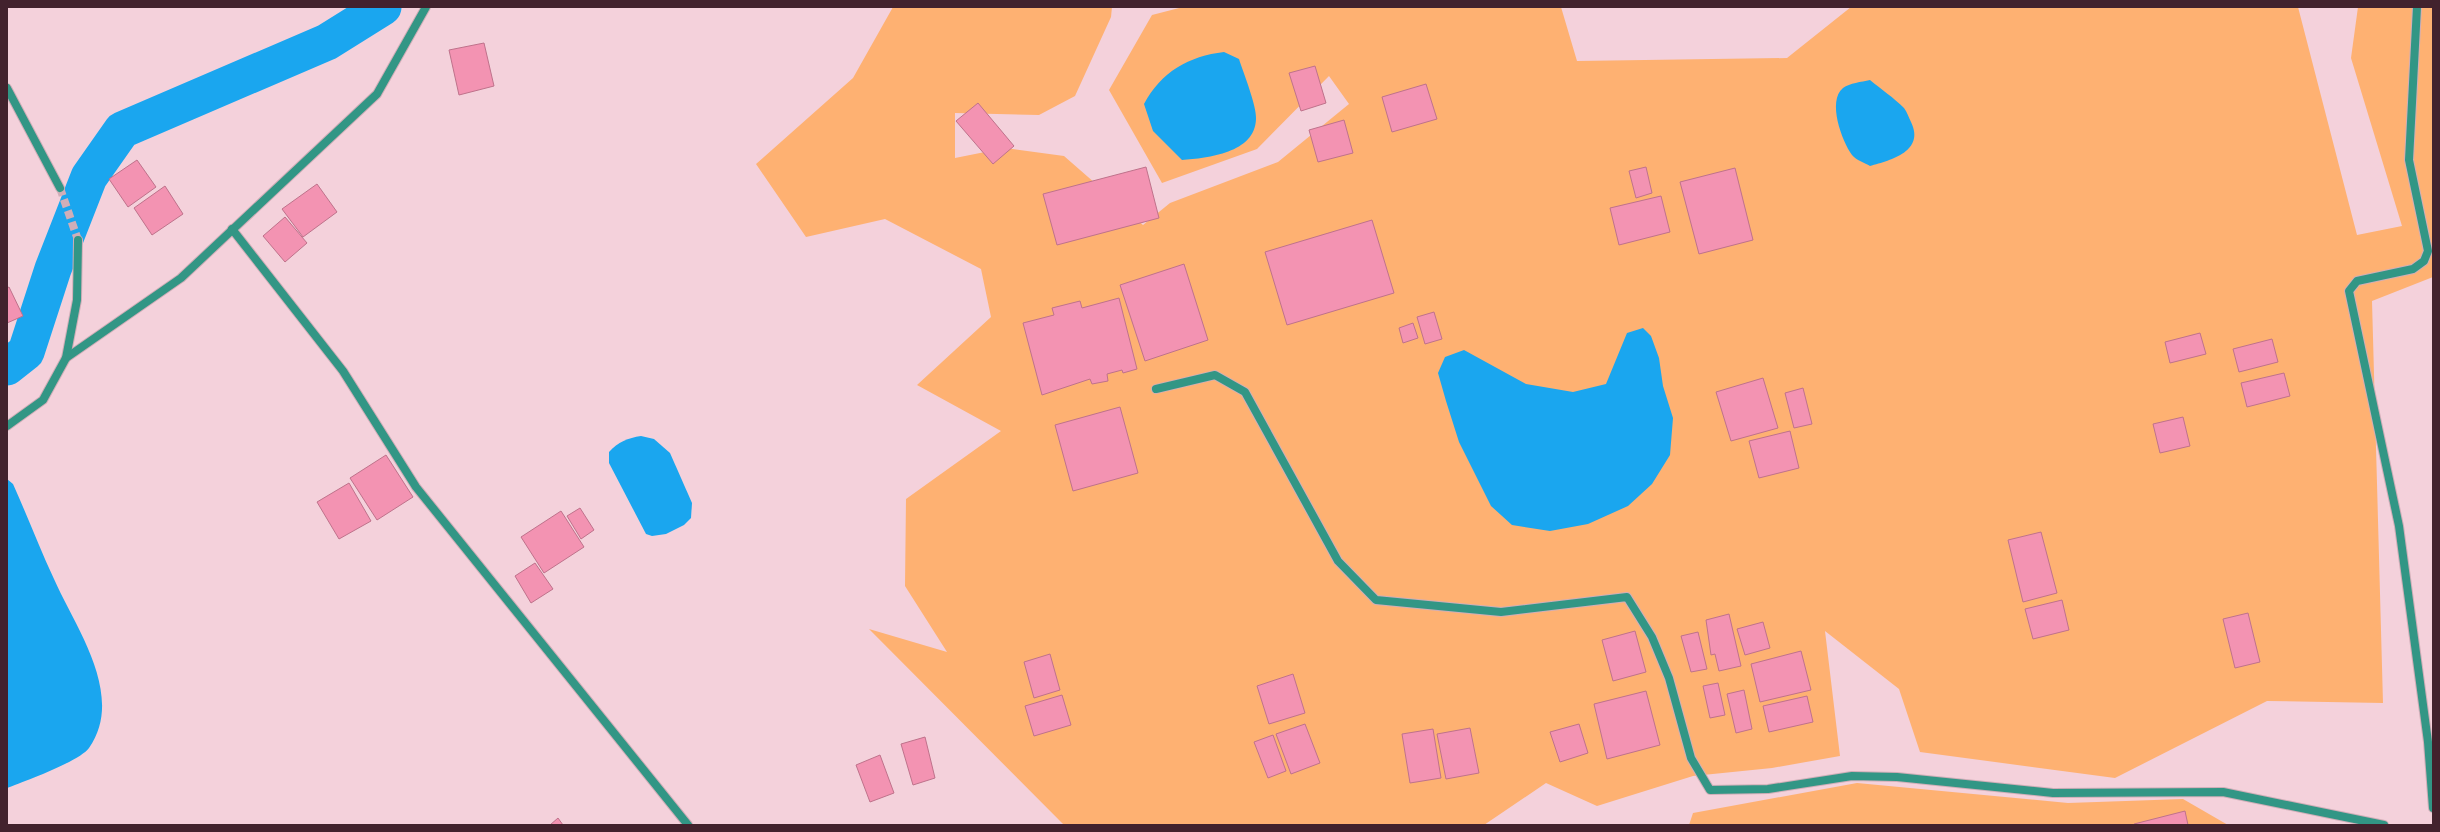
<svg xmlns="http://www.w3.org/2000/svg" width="2440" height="832" viewBox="0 0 2440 832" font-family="'PT Serif',serif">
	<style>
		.green { fill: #feb172 }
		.water { fill: #1aa6ef }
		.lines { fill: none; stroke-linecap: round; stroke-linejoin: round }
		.canal { stroke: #1aa6ef; stroke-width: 37 }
		.building { fill: #f393b2; stroke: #bf728b }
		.minor-tunnel { stroke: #d0aeb8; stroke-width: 8; stroke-dasharray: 8 4; stroke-linecap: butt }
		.minor-casing { stroke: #d0aeb8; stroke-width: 10 }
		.minor { stroke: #329685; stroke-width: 8 }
	</style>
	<rect width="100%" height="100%" fill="#f4d1db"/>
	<!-- green -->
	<g class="green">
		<path d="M893,7H1112L1111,17L1075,96L1039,115L955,113V158L1005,148L1064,156L1143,225L1170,203L1278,162L1349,104L1329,76L1257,149L1162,183L1109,90L1152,15L1183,7H1561L1577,61L1787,58L1851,7H2298L2357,235L2402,226L2351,58L2358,7H2433V277L2372,301L2383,703L2267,701L2115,778L1920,752L1899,689L1825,631L1840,756L1772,768L1693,776L1597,806L1546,783L1484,825H1064L869,629L947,652L905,586L906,499L1001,431L917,385L991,317L981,269L885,219L806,237L756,164L853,78Z"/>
		<path d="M1857,783L2068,803L2183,799L2228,825H1689L1693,813Z"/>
	</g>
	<!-- water -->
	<g class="water">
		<path d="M1224,52L1239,59C1243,72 1257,106 1256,119C1255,153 1208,158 1182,160L1153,131L1144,104C1161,72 1189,56 1224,52Z"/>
		<path d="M1870,80C1881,89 1894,98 1904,108C1907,112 1909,118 1911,122C1925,151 1892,160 1870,166C1865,163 1856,160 1852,155C1842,141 1827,101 1843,88C1850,83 1861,82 1870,80Z"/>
		<path d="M1643,328L1651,336L1659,358L1663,386L1673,418L1670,455L1652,484L1628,506L1588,524L1550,531L1512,525L1491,506L1459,442L1446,401L1438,373L1445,357L1464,350L1526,384L1573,392L1606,384L1627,333Z"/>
		<path d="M641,436L654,439L670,453L692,503L691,518L684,525L666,534L652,536L646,534L609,463V452C618,442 628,438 641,436Z"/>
		<path d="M7,479L13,484C27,515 39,547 54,579C75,627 126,695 89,748C80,761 23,782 7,788Z"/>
	</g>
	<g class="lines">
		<!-- canal -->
		<path class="canal" d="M7,367L26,352L53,269L89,177L122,130L327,42L383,7"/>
	</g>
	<!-- building -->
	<g class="building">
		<path d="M484,43L494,86L459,95L449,50Z"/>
		<path d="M1315,66L1326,103L1301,111L1289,73Z"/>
		<path d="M1426,84L1437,119L1392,132L1382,97Z"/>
		<path d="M978,103L1014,146L993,164L956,121Z"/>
		<path d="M1344,120L1353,153L1318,162L1309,130Z"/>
		<path d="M137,160L156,187L128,207L109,179Z"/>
		<path d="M1146,167L1159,218L1057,245L1043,194Z"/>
		<path d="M1646,167L1652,193L1636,198L1629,171Z"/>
		<path d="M1735,168L1753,240L1699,254L1680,182Z"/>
		<path d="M317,184L337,212L303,237L282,209Z"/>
		<path d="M165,186L183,214L152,235L134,208Z"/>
		<path d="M1661,196L1670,232L1619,245L1610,208Z"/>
		<path d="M285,217L307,243L285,262L263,236Z"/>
		<path d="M1372,220L1394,293L1287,325L1265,252Z"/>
		<path d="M1184,264L1208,340L1145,361L1120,285Z"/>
		<path d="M9,287L23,316L7,323V288Z"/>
		<path d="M1119,298L1137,369L1123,373L1122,370L1107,374L1108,381L1092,384L1090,379L1042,395L1023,323L1054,315L1052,308L1080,301L1082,308Z"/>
		<path d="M1434,312L1442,339L1425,344L1417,317Z"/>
		<path d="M1413,323L1418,338L1403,343L1399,328Z"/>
		<path d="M2200,333L2206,354L2170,363L2165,342Z"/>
		<path d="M2272,339L2278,362L2239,372L2233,349Z"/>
		<path d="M2284,373L2290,396L2247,407L2241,383Z"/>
		<path d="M1763,378L1778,428L1731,441L1716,392Z"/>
		<path d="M1803,388L1812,424L1794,428L1785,393Z"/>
		<path d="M1120,407L1138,473L1073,491L1055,425Z"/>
		<path d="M2183,417L2190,446L2160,453L2153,424Z"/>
		<path d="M1790,431L1799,468L1759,478L1749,441Z"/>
		<path d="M386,455L413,497L377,520L350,478Z"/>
		<path d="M349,483L371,521L339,539L317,502Z"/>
		<path d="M580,508L594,530L581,539L567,516Z"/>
		<path d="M561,511L584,547L544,573L521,537Z"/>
		<path d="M2041,532L2057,593L2023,602L2008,540Z"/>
		<path d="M535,563L553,589L531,603L515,576Z"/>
		<path d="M2062,600L2069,630L2033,639L2025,609Z"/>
		<path d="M2248,613L2260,662L2235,668L2223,619Z"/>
		<path d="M1729,614L1741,666L1719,671L1715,654L1711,655L1706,620Z"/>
		<path d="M1763,622L1770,648L1745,655L1737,629Z"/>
		<path d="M1635,631L1646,672L1613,681L1602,640Z"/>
		<path d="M1698,632L1707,669L1691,672L1681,636Z"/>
		<path d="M1801,651L1811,690L1760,702L1751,664Z"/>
		<path d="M1050,654L1060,690L1034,698L1024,662Z"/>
		<path d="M1293,674L1305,713L1269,724L1257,686Z"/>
		<path d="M1718,683L1725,715L1710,718L1703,686Z"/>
		<path d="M1744,690L1752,729L1736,733L1727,694Z"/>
		<path d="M1646,691L1660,745L1607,759L1594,704Z"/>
		<path d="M1062,695L1071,725L1034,736L1025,706Z"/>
		<path d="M1807,696L1813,722L1769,732L1763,706Z"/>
		<path d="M1305,724L1320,763L1291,774L1276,734Z"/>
		<path d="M1579,724L1588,753L1560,762L1550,732Z"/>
		<path d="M1470,728L1479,773L1446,779L1437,734Z"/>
		<path d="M1433,729L1441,778L1410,783L1402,734Z"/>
		<path d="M1273,735L1286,771L1268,778L1254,742Z"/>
		<path d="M925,737L935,778L913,785L901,744Z"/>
		<path d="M880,755L894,793L870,802L856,765Z"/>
		<path d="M2185,811L2188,825H2134V824Z"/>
		<path d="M558,818L563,825H550Z"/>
	</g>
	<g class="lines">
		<!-- minor-tunnel -->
		<path class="minor-tunnel" d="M60,188L78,240"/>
		<defs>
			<g id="minor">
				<path d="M2417,7L2409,160L2428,251L2424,261L2413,269L2357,281L2349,291L2399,526L2428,742L2433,808"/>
				<path d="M7,88L60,188"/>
				<path d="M232,229L343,371L416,487L688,825"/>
				<path d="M66,358L181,278L377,94L426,7"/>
				<path d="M1156,389L1215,375L1245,392L1338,561L1376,600L1501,612L1627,597L1652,637L1669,678L1691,758L1710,790L1768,789L1852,776L1897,777L2053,793L2223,792L2384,825"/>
				<path d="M7,426L43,400L66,358L77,300L78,240"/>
			</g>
		</defs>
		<!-- minor casing -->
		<use href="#minor" class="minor-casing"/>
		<!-- minor -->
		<use href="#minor" class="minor"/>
	</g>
	<!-- border -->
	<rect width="2440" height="832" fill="none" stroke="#42222d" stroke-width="16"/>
</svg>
